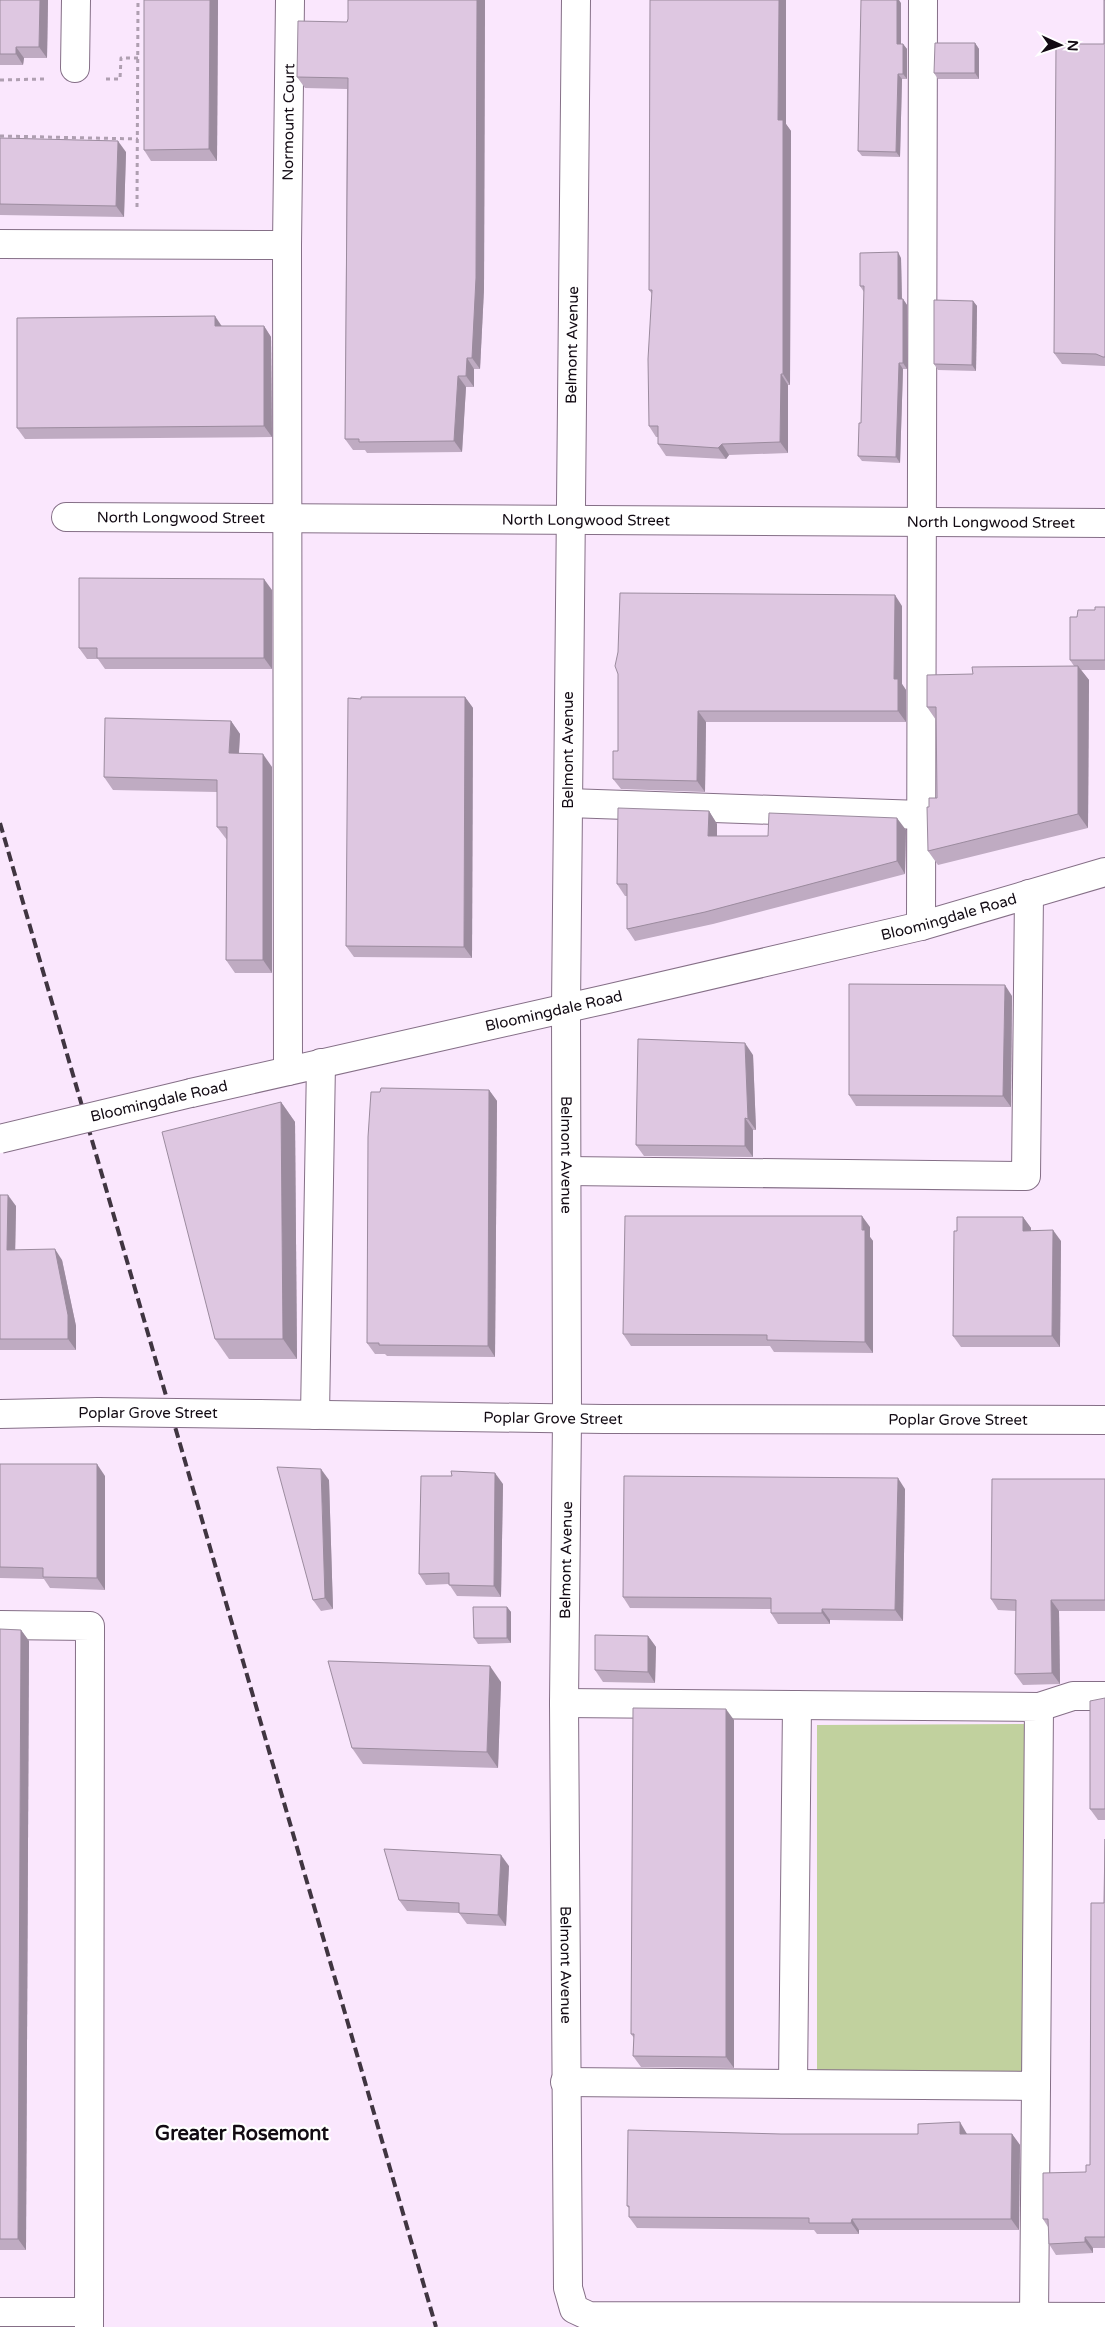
<svg xmlns="http://www.w3.org/2000/svg" width="1105" height="2327" viewBox="0 0 1105 2327" font-family="'Varela Round',sans-serif">
	<style>
		.green { fill: #c1d19e }
		.lines { fill: none; stroke-linecap: round; stroke-linejoin: round }
		.minor-casing { stroke: #856f87; stroke-width: 30 }
		.major-casing { stroke: #856f87; stroke-width: 30 }
		.path { stroke: #af9fb1; stroke-width: 3; stroke-dasharray: 4 4; stroke-linecap: butt }
		.minor { stroke: #fff; stroke-width: 28 }
		.major { stroke: #fff; stroke-width: 28 }
		.rail { stroke: #403541; stroke-width: 4; stroke-dasharray: 10 5; stroke-linecap: butt }
		.minor-bridge-casing { stroke: #856f87; stroke-width: 30; stroke-linecap: butt }
		.major-bridge-casing { stroke: #856f87; stroke-width: 30; stroke-linecap: butt }
		.minor-bridge { stroke: #fff; stroke-width: 28 }
		.major-bridge { stroke: #fff; stroke-width: 28 }
		.wall { fill: #bfabc2 }
		.shaded-wall { fill: #9b8b9e }
		.building { fill: #dec7e1; stroke: #9b8b9e }
		.labels { text-anchor: middle; dominant-baseline: central; stroke-width: 4.5; stroke-linejoin: round; paint-order: stroke }
		.street-label { font-size: 15px; fill: #120a13; stroke: #fff }
		.district-label { font-size: 20px; font-weight: bold; fill: #120a13; stroke: #fff }
	</style>
	<rect width="100%" height="100%" fill="#fae7fd"/>
	<!-- green -->
	<path class="green" d="M1029,1724V2073H817V1725Z"/>
	<g class="lines">
		<defs>
			<g id="minor">
				<path id="s1" d="M576,0L566,1008L567,1419L564,1703L568,2288L574,2309L589,2316L1105,2317"/>
				<path d="M75,68L76,0"/>
				<path d="M0,244L287,245"/>
				<path id="s2" d="M66,517L1105,523"/>
				<path d="M568,803L921,815"/>
				<path d="M921,926L923,0"/>
				<path id="s3" d="M288,1071L287,245L290,0"/>
				<path d="M567,1171L1026,1176L1029,894"/>
				<path d="M0,1414L98,1412"/>
				<path id="s4" d="M259,1414L604,1419L1105,1420"/>
				<path d="M315,1415L321,1063"/>
				<path d="M0,1625L90,1626L89,2327"/>
				<path d="M564,1703L1039,1707L1036,2086L565,2082"/>
				<path d="M1039,1707L1073,1696H1105"/>
				<path d="M793,2084L797,1705"/>
				<path d="M0,2312H89"/>
				<path d="M1034,2317L1036,2086"/>
			</g>
			<g id="major">
				<path id="s5" d="M191,1093L607,999L921,926L1105,872"/>
			</g>
		</defs>
		<!-- minor casing -->
		<use href="#minor" class="minor-casing"/>
		<!-- major casing -->
		<use href="#major" class="major-casing"/>
		<!-- path -->
		<g class="path">
			<path d="M106,79H120L121,58H138"/>
			<path d="M0,80L44,79"/>
			<path d="M0,136L138,139"/>
			<path d="M137,207L138,0"/>
		</g>
		<!-- minor -->
		<use href="#minor" class="minor"/>
		<!-- major -->
		<use href="#major" class="major"/>
		<!-- rail -->
		<path class="rail" d="M0,823L436,2327"/>
		<defs>
			<path id="minor-bridge" d="M98,1412L259,1414"/>
			<path id="major-bridge" d="M0,1139L191,1093"/>
		</defs>
		<!-- minor-bridge casing -->
		<use href="#minor-bridge" class="minor-bridge-casing"/>
		<!-- major-bridge casing -->
		<use href="#major-bridge" class="major-bridge-casing"/>
		<!-- minor-bridge -->
		<use href="#minor-bridge" class="minor-bridge"/>
		<!-- major-bridge -->
		<use href="#major-bridge" class="major-bridge"/>
	</g>
	<!-- wall -->
	<g class="wall">
		<path d="M0,0H48L47,58H24L23,65H0Z"/>
		<path d="M144,0H218L217,161H151L144,150Z"/>
		<path d="M348,0H485L484,289L480,369H474V387H466L462,452L367,453L365,450H353L345,439L347,89L305,88L297,77L347,22L348,19Z"/>
		<path d="M650,0H786V124L791,131L790,385H788V453L729,455L726,459L666,456L658,444V437H656L649,426L652,294L649,290Z"/>
		<path d="M1105,0V366L1062,364L1054,353L1104,44Z"/>
		<path d="M901,3V44H903L907,49V79H902L900,157L862,156L858,151Z"/>
		<path d="M975,43L979,49V79H938L934,73Z"/>
		<path d="M0,138L126,152L124,217L0,215Z"/>
		<path d="M901,258L902,299H903L907,305V369H903L900,463L862,461L858,456L861,423L864,292L860,286Z"/>
		<path d="M973,301L977,306L976,371L938,370L934,364Z"/>
		<path d="M222,326H264L271,337L272,437L25,439L17,428Z"/>
		<path d="M272,590V669H105L98,659H87L79,648Z"/>
		<path d="M902,606V684L906,690V722H706L705,792L621,789L613,779L618,751Z"/>
		<path d="M1105,607V670H1081L1089,680L1088,828L938,865L928,851L929,807L937,798L936,720L927,707L973,674L1074,666L1070,660L1077,617Z"/>
		<path d="M465,697L473,708L472,958L354,957L346,946Z"/>
		<path d="M231,721L240,734L239,753L272,767V973H235L226,960L227,840L217,827V792L113,790L104,777Z"/>
		<path d="M709,811L717,824V836H768L906,830L905,874L713,924L635,941L627,929V896H625L617,884Z"/>
		<path d="M1012,996L1011,1107L856,1106L849,1095Z"/>
		<path d="M753,1055L756,1130H753V1157L644,1156L636,1145Z"/>
		<path d="M489,1090L497,1101L495,1357L387,1356L385,1354H375L367,1343Z"/>
		<path d="M281,1102L295,1122L297,1359H229L215,1339Z"/>
		<path d="M0,1195L16,1206L15,1250L62,1260L76,1326V1350H0Z"/>
		<path d="M1023,1217L1031,1228V1231L1061,1241L1060,1347H961L953,1336L957,1231Z"/>
		<path d="M870,1227V1237L873,1241V1353L774,1352L770,1346H631L623,1334Z"/>
		<path d="M0,1464L105,1476V1590L50,1588L44,1579L0,1578Z"/>
		<path d="M452,1476L503,1484L501,1597L457,1596L449,1584L426,1585L419,1574Z"/>
		<path d="M1105,1479V1611H1059L1060,1684L1023,1685L1015,1674L1016,1611L998,1610L991,1599Z"/>
		<path d="M329,1480L333,1609L321,1611L313,1600Z"/>
		<path d="M905,1489L903,1621L830,1620V1624H778L771,1613V1609L630,1608L623,1597Z"/>
		<path d="M507,1607L511,1612V1643L478,1644L474,1638Z"/>
		<path d="M0,1629L21,1630L29,1641L26,2250H0Z"/>
		<path d="M648,1636L656,1647L655,1683L603,1682L595,1670Z"/>
		<path d="M501,1682L498,1768L363,1764L352,1748Z"/>
		<path d="M1105,1698V1820H1098L1090,1809Z"/>
		<path d="M734,1720V2068L641,2067L633,2056L634,2038L631,2034Z"/>
		<path d="M1105,1838V2248H1093V2253L1056,2255L1049,2244L1048,2227L1043,2219L1086,2172L1090,2165L1104,1903Z"/>
		<path d="M509,1866L506,1926L467,1924L459,1913L407,1911L399,1900Z"/>
		<path d="M781,2134H1012L1020,2145L1019,2230H859V2234H817L814,2230L637,2228L629,2217V2208L627,2206Z"/>
	</g>
	<!-- shaded-wall -->
	<g class="shaded-wall">
		<path d="M40,0H48L47,58L39,47Z"/>
		<path d="M210,0H218L217,161L209,149Z"/>
		<path d="M477,0H485L484,289L480,369L472,358Z"/>
		<path d="M779,0H786V124L791,131L790,385L783,374L778,120Z"/>
		<path d="M897,0H899L901,3V49L897,44Z"/>
		<path d="M975,43L979,49V79L975,73Z"/>
		<path d="M903,44L907,49V79L903,74Z"/>
		<path d="M16,47L24,58L23,65L16,54Z"/>
		<path d="M898,74L902,79L900,157L896,152Z"/>
		<path d="M118,141L126,152L124,217L116,206Z"/>
		<path d="M898,252L901,258L902,304L898,299Z"/>
		<path d="M903,299L907,305V369L903,363Z"/>
		<path d="M973,301L977,306L976,371L972,365Z"/>
		<path d="M215,316L223,328L215,326Z"/>
		<path d="M264,326L271,337L272,437L264,426Z"/>
		<path d="M467,358L474,369V387L466,376Z"/>
		<path d="M899,363L903,369L900,463L896,457Z"/>
		<path d="M781,374L788,385V453L780,442Z"/>
		<path d="M458,376L466,387L462,452L454,441Z"/>
		<path d="M722,444L729,455L726,459L718,448Z"/>
		<path d="M264,579L272,590V669L264,658Z"/>
		<path d="M895,595L902,606V684L906,690V722L898,711L894,679Z"/>
		<path d="M1078,666L1089,680L1088,828L1078,814Z"/>
		<path d="M465,697L473,708L472,958L464,947Z"/>
		<path d="M698,711L706,722L705,792L697,781Z"/>
		<path d="M231,721L240,734L238,766L229,753Z"/>
		<path d="M263,754L272,767V973L263,960Z"/>
		<path d="M709,811L717,824V848L708,836Z"/>
		<path d="M897,818L906,830L905,874L897,861Z"/>
		<path d="M1005,985L1012,996L1011,1107L1003,1096Z"/>
		<path d="M745,1043L753,1055L756,1130L748,1119Z"/>
		<path d="M489,1090L497,1101L495,1357L488,1346Z"/>
		<path d="M281,1102L295,1122L297,1359L283,1339Z"/>
		<path d="M745,1118L753,1130V1157L745,1146Z"/>
		<path d="M8,1195L16,1206L15,1261L7,1250Z"/>
		<path d="M862,1216L870,1227V1237L873,1241V1353L865,1342Z"/>
		<path d="M1023,1217L1031,1228V1242L1023,1231Z"/>
		<path d="M1053,1230L1061,1241L1060,1347L1052,1336Z"/>
		<path d="M55,1249L62,1260L76,1326V1350L68,1339Z"/>
		<path d="M97,1464L105,1476V1590L97,1578Z"/>
		<path d="M321,1469L329,1480L333,1609L325,1598Z"/>
		<path d="M495,1473L503,1484L501,1597L494,1586Z"/>
		<path d="M898,1478L905,1489L903,1621L895,1610Z"/>
		<path d="M1051,1600L1059,1611L1060,1684L1052,1673Z"/>
		<path d="M507,1607L511,1612V1643L507,1638Z"/>
		<path d="M822,1609L830,1620V1624L822,1613Z"/>
		<path d="M21,1630L29,1641L26,2250L18,2239Z"/>
		<path d="M648,1636L656,1647L655,1683L648,1672Z"/>
		<path d="M490,1666L501,1682L498,1768L487,1752Z"/>
		<path d="M726,1709L734,1720V2068L726,2057Z"/>
		<path d="M501,1855L509,1866L506,1926L498,1915Z"/>
		<path d="M960,2122L967,2134H960Z"/>
		<path d="M1012,2134L1020,2145L1019,2230L1011,2219Z"/>
		<path d="M852,2219L859,2230V2234L851,2223Z"/>
		<path d="M1085,2237L1093,2248V2253L1085,2242Z"/>
	</g>
	<!-- building -->
	<g class="building">
		<path d="M0,0H40L39,47H16V54H0Z"/>
		<path d="M144,0H210L209,149L144,150Z"/>
		<path d="M348,0H477L476,278L472,358H467L466,376H458L454,441L359,442V439H345L348,78L297,77L298,21L347,22L348,19Z"/>
		<path d="M650,0H779L778,120H783V374H781L780,442L722,444L718,448L658,444V426H649L648,359L652,290H649Z"/>
		<path d="M861,0H897V44H903V74H898L896,152L858,151Z"/>
		<path d="M1104,0H1105V357H1103L1096,354L1054,353L1056,44H1104Z"/>
		<path d="M935,43H975V73H934Z"/>
		<path d="M0,138L118,141L116,206L0,204Z"/>
		<path d="M898,252V299H903V363H899L896,457L858,456L859,423H861L864,286H860V253Z"/>
		<path d="M934,300L973,301L972,365L934,364Z"/>
		<path d="M215,316V326H264V426L17,428V318Z"/>
		<path d="M79,578L264,579V658H97V648H79Z"/>
		<path d="M620,593L895,595L894,679H898V711H698L697,781L613,779V751H618V674L615,666L618,652Z"/>
		<path d="M1095,607H1105V660H1070V617H1077L1078,610H1095Z"/>
		<path d="M1078,666V814L928,851L927,807H929V798H937L936,707H927V675L973,674L972,667Z"/>
		<path d="M361,697H465L464,947L346,946L348,698L361,699Z"/>
		<path d="M105,718L231,721L229,753L263,754V960H226L227,827H217V780L104,777Z"/>
		<path d="M618,808L709,811L708,836H768L769,813L897,818V861L705,912L627,929V884H617Z"/>
		<path d="M849,984L1005,985L1003,1096L849,1095Z"/>
		<path d="M638,1039L745,1043L748,1119L745,1118V1146L636,1145Z"/>
		<path d="M381,1088L489,1090L488,1346L379,1345V1343H367L368,1137L371,1092H380Z"/>
		<path d="M281,1102L283,1339H215L162,1132Z"/>
		<path d="M0,1195H8L7,1250L55,1249L68,1315V1339H0Z"/>
		<path d="M625,1216H862V1230H865V1342L767,1340V1335L623,1334Z"/>
		<path d="M957,1217H1023V1231L1053,1230L1052,1336H953L954,1231H957Z"/>
		<path d="M0,1464H97V1578L43,1577V1568L0,1567Z"/>
		<path d="M277,1467L321,1469L325,1598L313,1600Z"/>
		<path d="M451,1471L495,1473L494,1586L449,1585V1573L419,1574L421,1476H452Z"/>
		<path d="M624,1476L898,1478L895,1610L822,1609V1613H771V1598L623,1597Z"/>
		<path d="M992,1479H1105V1600H1051L1052,1673L1015,1674L1016,1600L991,1599Z"/>
		<path d="M473,1607H507V1638H474Z"/>
		<path d="M0,1629L21,1630L18,2239H0Z"/>
		<path d="M595,1635L648,1636V1672L595,1670Z"/>
		<path d="M328,1661L490,1666L487,1752L352,1748Z"/>
		<path d="M1105,1698V1809H1090V1701Z"/>
		<path d="M633,1708L726,1709V2057L633,2056L634,2034H631Z"/>
		<path d="M1105,1839V2237H1085V2242L1049,2244L1048,2219H1043V2173L1086,2172V2165H1090L1091,1903H1104Z"/>
		<path d="M384,1849L501,1855L498,1915L459,1913V1903L399,1900Z"/>
		<path d="M960,2122V2134H1012L1011,2219H852L851,2223H809V2218L629,2217V2206H627L628,2130L781,2134H918V2124Z"/>
	</g>
	<g class="labels">
		<!-- street labels -->
		<g class="street-label">
			<text stroke="none"><textPath href="#s3" startOffset="949">Normount Court</textPath></text>
			<text transform="translate(572 345) rotate(-89)">Belmont Avenue</text>
			<text stroke="none"><textPath href="#s2" startOffset="115">North Longwood Street</textPath></text>
			<text stroke="none"><textPath href="#s2" startOffset="520">North Longwood Street</textPath></text>
			<text stroke="none"><textPath href="#s2" startOffset="925">North Longwood Street</textPath></text>
			<text transform="translate(568 750) rotate(-90)">Belmont Avenue</text>
			<text stroke="none"><textPath href="#s5" startOffset="778">Bloomingdale Road</textPath></text>
			<text stroke="none"><textPath href="#s5" startOffset="372">Bloomingdale Road</textPath></text>
			<text transform="translate(159 1101) rotate(-13)">Bloomingdale Road</text>
			<text stroke="none"><textPath href="#s1" startOffset="1155">Belmont Avenue</textPath></text>
			<text x="148" y="1413">Poplar Grove Street</text>
			<text stroke="none"><textPath href="#s4" startOffset="294">Poplar Grove Street</textPath></text>
			<text stroke="none"><textPath href="#s4" startOffset="699">Poplar Grove Street</textPath></text>
			<text transform="translate(566 1560) rotate(-89)">Belmont Avenue</text>
			<text stroke="none"><textPath href="#s1" startOffset="1965">Belmont Avenue</textPath></text>
		</g>
		<!-- district labels -->
		<g class="district-label">
			<text x="242" y="2134">Greater Rosemont</text>
		</g>
	</g>
	<!-- north arrow -->
	<g transform="translate(1060 45) rotate(93)" stroke="#ffffff" stroke-width="4" paint-order="stroke">
	<path d="M0-4L9 19L0 12L-9 19Z" fill="#120a13"/>
	<text y="-8" font-size="14" font-weight="bold" text-anchor="middle" fill="#120a13">N</text>
	</g>
</svg>
